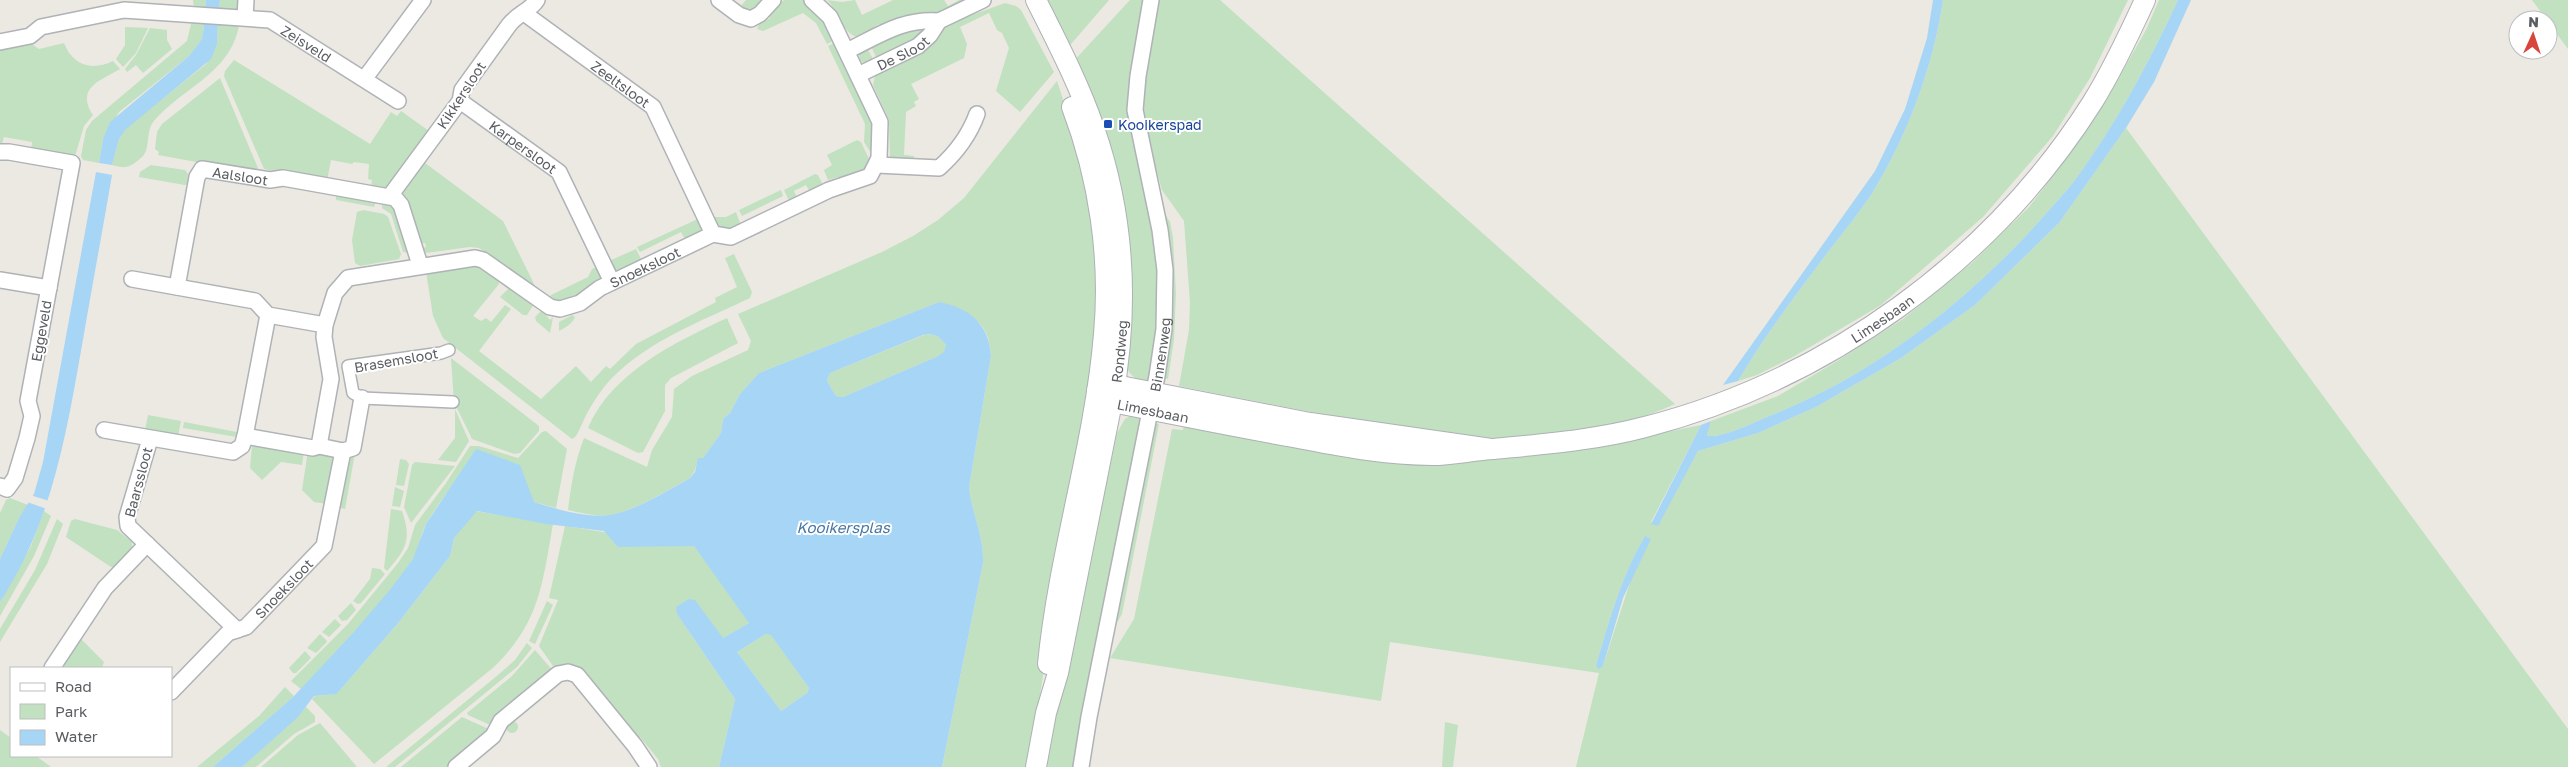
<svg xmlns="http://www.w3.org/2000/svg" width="2568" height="767" viewBox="0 0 2568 767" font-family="'Golos Text',sans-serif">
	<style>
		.green { fill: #c1e1c0; fill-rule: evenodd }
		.water { fill: #a7d5f6; fill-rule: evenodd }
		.pier { fill: #ebe9e2 }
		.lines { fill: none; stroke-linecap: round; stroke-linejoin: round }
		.pedestrian-casing { stroke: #afb2b6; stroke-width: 14 }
		.minor-casing { stroke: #afb2b6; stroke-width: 18 }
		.secondary-casing { stroke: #aeb1b6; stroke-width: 22 }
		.pedestrian { stroke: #fff; stroke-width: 11 }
		.minor { stroke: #fff; stroke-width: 15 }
		.secondary { stroke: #fff; stroke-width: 20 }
		.transit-dot { fill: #1a4fb4; stroke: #fff; stroke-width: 2 }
		.labels { text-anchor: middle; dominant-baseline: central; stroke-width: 4; stroke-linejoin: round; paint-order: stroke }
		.street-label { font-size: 14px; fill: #5a5d61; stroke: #fff }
		.transit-label { font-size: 14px; fill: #164399; stroke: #fff; text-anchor: start }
		.water-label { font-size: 15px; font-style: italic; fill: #4777a6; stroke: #fff }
	</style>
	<rect width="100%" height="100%" fill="#ebe9e2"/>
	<!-- green -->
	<g class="green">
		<path d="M193,0H206L205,9L194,8Z"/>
		<path d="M220,0H238V5L242,6L238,11L219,10Z"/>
		<path d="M746,0H767L754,13L739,8Z"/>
		<path d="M784,0H804L821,15L835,40L827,44L816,23L803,13L763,31L757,29L762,18L765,21L770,18L767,14Z"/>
		<path d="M827,0L842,2L855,0L862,15L893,0H944L948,6L959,0H966L942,13L927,16L904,15L881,26L879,24L858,37C843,35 837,9 827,0Z"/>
		<path d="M1041,0H1109L1065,51Z"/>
		<path d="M1130,0H1143L1133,65L1160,274L1159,322L1151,385C1137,380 1129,377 1124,361L1071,64Z"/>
		<path d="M1154,0H1220L1675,404C1627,427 1540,441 1486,441C1450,442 1405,430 1370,423C1306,411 1243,399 1179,386L1189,330L1190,302L1184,221L1162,190L1145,129L1140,91Z"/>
		<path d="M1943,0H2128L2090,78L2053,136L1983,217L1881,305L1793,357L1757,375L1738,381C1764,337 1794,297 1825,256C1840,236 1857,216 1871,195C1907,137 1933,68 1943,0Z"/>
		<path d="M2159,0H2178C2149,63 2116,124 2075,180C2065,193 2053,205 2043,217C1970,299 1877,373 1774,414C1761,419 1718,441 1707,435L1711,421L1778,396L1839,360L1903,319L1973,262L2029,207L2060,167L2111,91L2146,30Z"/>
		<path d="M2532,0H2568V49Z"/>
		<path d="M1005,3L1016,6L1021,10L1054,72L1020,112L996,91L1009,48L1002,33L997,30L989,13L960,27L967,44L964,58L911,84L919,99L914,102L916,106L906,112L904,155L914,156V161L890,158L889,120L873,85L875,76L950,23Z"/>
		<path d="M205,19L202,39L189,56L119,112L103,139L99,163L83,160L81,156L86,130L92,121L187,41L192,20Z"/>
		<path d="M218,20L239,25C231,73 182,88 154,121C145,131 151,149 142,157C129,168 127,169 112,165L119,139L125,129L206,64L217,44Z"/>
		<path d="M926,24L927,33L878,61L870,44Z"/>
		<path d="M125,27L148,28L136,53L123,67L116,59L125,45Z"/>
		<path d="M150,28L167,30V40L172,49L143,73L136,65L127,72L125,69L136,55Z"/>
		<path d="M836,42L875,123L874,158L864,142L865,124L828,46Z"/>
		<path d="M30,43L39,49L64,43C73,66 92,71 113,61L120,69C102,80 75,87 93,115L84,126L75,156L31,151L32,142L4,137L2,144H0V49Z"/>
		<path d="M866,46L875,63L866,65L860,60L859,55Z"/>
		<path d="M234,60L370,144L391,112L397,116L401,111L429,131L386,188H371L372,180L368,179L369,164L354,162L352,164L331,160L327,181L264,169L224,76L225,71Z"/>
		<path d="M220,78L258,168V173L158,155L159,152L155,149L157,132L162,124Z"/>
		<path d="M1057,81L1084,164L1103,319L1045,663L1029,767H942L983,563C984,536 972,514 969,487L991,356C989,319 970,314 939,302L759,373L740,394L730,413L723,419L721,433L703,458H699L694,472L690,478C668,490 636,510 611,515C597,517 582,513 568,510C571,485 575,461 584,438L647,467L652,450L672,417L674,389L692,376L748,350L751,341L738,314L882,252L913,236L938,220L964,198Z"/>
		<path d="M2126,128L2568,729V767H1576L1599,673L1390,642L1381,701L1110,658L1134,619L1172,429L1183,430L1184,423L1589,448L1701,425L1651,522L1657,526L1698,451L1758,433L1816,407L1901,358L1975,305L2059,223ZM1645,536L1603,666H1596C1609,621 1621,577 1645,536Z"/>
		<path d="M857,140L861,142L870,161L867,171L839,181L838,177L828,180L824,170L832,165L827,155Z"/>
		<path d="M421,160L503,221L535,286L479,248L470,247L426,253L423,248L426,247L425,243L418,244L402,189Z"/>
		<path d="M151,165L185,170L188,174L187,184L185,185L139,177L140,172Z"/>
		<path d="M815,174L818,175L823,185L810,192L806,185L794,191L797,198L790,203L784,190Z"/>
		<path d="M781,190L783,196L742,216L739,210Z"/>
		<path d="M336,192L377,199L374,207L336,200Z"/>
		<path d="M382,200L394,208L409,253L403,252L391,214L382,208Z"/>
		<path d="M1161,208L1170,222L1173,238L1176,293L1174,339L1168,379L1162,378Z"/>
		<path d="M363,210L384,214L388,217L401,254L399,259L360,266L355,263L352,240L357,212Z"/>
		<path d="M736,212L741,226L732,230L715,225L710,217H726Z"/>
		<path d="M702,217V232L685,239L681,232L640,252L637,247Z"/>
		<path d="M636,249L642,261L620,271L613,270L609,261Z"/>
		<path d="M734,254L752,292L750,298C702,321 649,340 611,379C599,392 589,408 582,424C579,430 577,437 572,439L443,338L433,316L426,272L476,263L498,279L499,284L473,316L481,321L486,318L491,322L505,305L511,309L479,351L541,399L576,366L591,382L606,366L610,369L636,344L716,302L715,298L737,287L725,258Z"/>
		<path d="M599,266L603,278L568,303L549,300L551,295L588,277L592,269Z"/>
		<path d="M509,288L534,304L527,315H523L500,297Z"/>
		<path d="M542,310L550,320L553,317L550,333L536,321L535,317Z"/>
		<path d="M572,315L575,317C572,324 565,328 559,331V322Z"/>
		<path d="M727,318L738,343L671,378L665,385V411L643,452L638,453L588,428C612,372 676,342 727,318Z"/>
		<path d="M931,334L939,337L946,345L945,352L936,357L843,397L836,396L827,381L830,373L924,335Z"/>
		<path d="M451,358L539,426V431L520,453L514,454L472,439L454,402Z"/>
		<path d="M455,409L469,441L456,462L438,460L455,438Z"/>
		<path d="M1137,412L1146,413L1076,767H1043L1084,591L1117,433L1125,419Z"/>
		<path d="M148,415L181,421L178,436L145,430Z"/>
		<path d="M184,422L237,432V437L183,428Z"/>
		<path d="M1153,423L1159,424L1122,614L1111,633Z"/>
		<path d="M546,431L567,449L556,508L534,502L473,456C459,478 440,500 426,524C420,535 420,548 413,559C381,606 340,649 301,689L291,681L348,624L398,563L408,548L415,525L446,483L470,446H479L518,458L542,432Z"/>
		<path d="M255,443L304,451L302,465L281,462L262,480L250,468L252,445Z"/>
		<path d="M308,451L327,455L334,460L328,504L314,502L302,490Z"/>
		<path d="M355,453L345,509L337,507L346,454Z"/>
		<path d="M400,459L406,460L409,464L404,486L396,485Z"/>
		<path d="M415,462L455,466L411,523L404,507L412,465Z"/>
		<path d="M395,487L404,491L400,507L392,506Z"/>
		<path d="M10,498L28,505L19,518L0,559V513L6,500Z"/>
		<path d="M391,509L402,511C412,540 406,549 387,571L384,568Z"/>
		<path d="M44,511L51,516L34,556L0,616V602L31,546Z"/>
		<path d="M475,511L553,524C542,585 540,622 494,667L374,764L312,699L315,696L333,694L341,689L399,622L450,556L454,538Z"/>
		<path d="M57,519L63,524L47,564L0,642V629L35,570Z"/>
		<path d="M75,519L117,530L132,542V548L115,567H111L66,537L71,521Z"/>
		<path d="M565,526L694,546L748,619L749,623L723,638L677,614L735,699L719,767H661L658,759L640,737L637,738L583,674L556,670L539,646L558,600L549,598Z"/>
		<path d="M372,568L380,569L385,574L361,603L358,604L353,601L370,579Z"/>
		<path d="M547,601L553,605L535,644L529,641Z"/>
		<path d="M351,603L356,610L347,620L342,621L338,616Z"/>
		<path d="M335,619L341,625L329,637L322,632Z"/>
		<path d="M320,634L327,641L326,643L316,653L307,648Z"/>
		<path d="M766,634H771L809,688L807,693L781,711L737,652Z"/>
		<path d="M78,639L82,640L104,662L102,668H58Z"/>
		<path d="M527,643L532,648L517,667L395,767H386L498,675L515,660Z"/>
		<path d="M535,650L554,672L493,723L488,724L468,715L467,713L512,676Z"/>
		<path d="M305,651L311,658L296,673H293L289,668Z"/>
		<path d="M285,687L294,696L213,767H197L259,716Z"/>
		<path d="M306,707L315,716V722L294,734L256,767H242Z"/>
		<path d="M462,717L491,730L451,767H401Z"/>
		<circle cx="512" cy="727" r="6"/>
		<path d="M1445,722L1458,725L1453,767H1442Z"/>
		<path d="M320,723L357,767H261L298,735Z"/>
		<path d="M0,730L11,738V756H36L51,767H0Z"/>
	</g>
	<!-- water -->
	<g class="water">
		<path d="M206,0H220L219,10L205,9Z"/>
		<path d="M1933,0H1943C1933,68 1907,137 1871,195C1857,216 1840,236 1825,256C1794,297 1764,337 1738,381L1723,385L1875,171L1905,109L1927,38Z"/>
		<path d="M2178,0H2191L2154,82L2126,128L2059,223L1975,305L1901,358L1816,407L1758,433L1698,451L1658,526L1651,524L1701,425L1711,421L1707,435C1718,441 1761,419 1774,414C1877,373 1970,299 2043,217C2053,205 2065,193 2075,180C2116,124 2149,63 2178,0Z"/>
		<path d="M205,19L218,20L217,44L211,59L125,130L119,139L112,165L99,163L103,139L110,122L189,56L202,39Z"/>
		<path d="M96,172L112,175C102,234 91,292 81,351C65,441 51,523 0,602V559L19,518L34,494L43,462Z"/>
		<path d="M939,302C970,308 989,324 991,356L969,487C972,514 984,536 983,563L942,767H719L735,699L677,614L676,607L689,599L695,600L723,638L749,623L694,546L618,547L604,531L546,524L477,511L454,538L450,556L399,622L341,689L336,694L314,696L298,717L242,767H213L294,696L353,633L389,591L413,559L426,524L476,449L520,465L534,502C556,509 585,518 609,515C633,512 669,490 690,478L695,472L698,458H703L721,433L723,419L730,413L740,394L759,373ZM931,334L939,337L946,345L944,352L936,357L843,397L836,396L827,381L830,373L923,335ZM766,634L771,635L809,688L807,693L781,711L737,652Z"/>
		<path d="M1645,536L1651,539L1623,598L1603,666L1599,669L1596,666C1609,621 1621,577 1645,536Z"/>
	</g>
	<!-- pier -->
	<path class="pier" d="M30,495L49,501L47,509L27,502Z"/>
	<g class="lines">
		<defs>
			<path id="pedestrian" d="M449,350L441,353L348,366L353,393L362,398L453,402"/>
			<g id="minor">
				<path d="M719,0L739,15L751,19L760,14L773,0"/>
				<path id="s1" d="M524,13L653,107L713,234"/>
				<path d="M245,17L246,0"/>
				<path id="s2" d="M0,42L30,36L41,27L124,10L270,20L398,101"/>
				<path d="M847,51C878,36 903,18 939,21"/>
				<path id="s3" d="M858,75L918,46L930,35L939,21L983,0"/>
				<path d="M365,78L423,0"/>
				<path id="s4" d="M460,101L559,172L612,282"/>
				<path d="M0,152H9L72,163L28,401L32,416L27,438L15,478L7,489L0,486"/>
				<path d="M877,165L939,168C957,152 969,136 977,114"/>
				<path d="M390,196L460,101L462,90L509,25C517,14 530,11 537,0"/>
				<path d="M132,279L255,301L268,315L325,325"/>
				<path d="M0,280L49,288"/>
				<path id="s5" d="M177,287L197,177L202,169L270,180L283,178L395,198L401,205L420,265"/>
				<path id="s6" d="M362,398L353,448L343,451L319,446L331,379L324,337L325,325L335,293L348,278L475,258L483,260L550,307L560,309L580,303L600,288L713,234L731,237L829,190L870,176L879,158L880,122L830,17L812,0"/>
				<path d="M104,430L233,452L242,446L245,436L313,448L319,446"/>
				<path d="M245,436L268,315"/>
				<path d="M150,439L127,517L128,526L237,630"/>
				<path d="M52,668L105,588L147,544"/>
				<path id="s7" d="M171,692L228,633L246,627L324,546L343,451"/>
				<path d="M456,767L493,736L501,721L558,674L568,672L577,675L635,746L649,767"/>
				<path id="s8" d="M1081,767L1089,717L1157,376L1164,329L1165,270L1160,230L1135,110L1138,76L1151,0"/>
			</g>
			<g id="secondary">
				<path id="s9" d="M1491,449L1310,423L1115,385L1097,391L1112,402C1172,414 1232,426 1293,437C1339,446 1386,455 1433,455C1453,455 1473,450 1494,449C1544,444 1596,440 1645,427C1827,380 1991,262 2092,103C2112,71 2129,35 2145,0"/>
				<path d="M1048,664C1059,552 1095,444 1104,334C1111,258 1099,178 1072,107"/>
				<path id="s10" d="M1036,767L1046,713L1058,673L1112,402C1129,310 1125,217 1094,128C1079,84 1057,42 1036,0"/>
			</g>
		</defs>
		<!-- pedestrian casing -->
		<use href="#pedestrian" class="pedestrian-casing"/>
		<!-- minor casing -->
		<use href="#minor" class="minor-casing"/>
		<!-- secondary casing -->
		<use href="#secondary" class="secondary-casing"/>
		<!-- pedestrian -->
		<use href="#pedestrian" class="pedestrian"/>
		<!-- minor -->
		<use href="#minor" class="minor"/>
		<!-- secondary -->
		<use href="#secondary" class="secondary"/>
	</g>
	<!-- markers -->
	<rect class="transit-dot" x="1103" y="119" width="10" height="10" rx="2.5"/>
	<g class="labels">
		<!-- street labels -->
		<g class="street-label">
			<text stroke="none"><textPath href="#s2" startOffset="319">Zeisveld</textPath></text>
			<text stroke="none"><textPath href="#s3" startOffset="50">De Sloot</textPath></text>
			<text stroke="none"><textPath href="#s1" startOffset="120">Zeeltsloot</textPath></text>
			<text transform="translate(461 95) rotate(-57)">Kikkersloot</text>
			<text stroke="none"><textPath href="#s4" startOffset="78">Karpersloot</textPath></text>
			<text stroke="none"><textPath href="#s5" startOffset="160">Aalsloot</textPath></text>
			<text stroke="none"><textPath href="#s6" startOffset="586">Snoeksloot</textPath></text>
			<text stroke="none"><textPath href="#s9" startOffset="1221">Limesbaan</textPath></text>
			<text transform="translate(41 331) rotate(-80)">Eggeveld</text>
			<text stroke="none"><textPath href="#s10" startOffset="424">Rondweg</textPath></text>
			<text stroke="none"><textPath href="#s8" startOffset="420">Binnenweg</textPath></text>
			<text transform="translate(396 360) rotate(-10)">Brasemsloot</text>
			<text stroke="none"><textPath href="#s9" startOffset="461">Limesbaan</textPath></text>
			<text transform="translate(138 482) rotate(-75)">Baarssloot</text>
			<text stroke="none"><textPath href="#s7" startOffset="155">Snoeksloot</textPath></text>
		</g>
		<!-- transit labels -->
		<g class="transit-label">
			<text x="1118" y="124">Kooikerspad</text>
		</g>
		<!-- water labels -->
		<g class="water-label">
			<text x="843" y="527">Kooikersplas</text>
		</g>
	</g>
	<!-- legend -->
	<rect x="10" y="667" width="162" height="90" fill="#ffffff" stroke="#bdbec0"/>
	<rect x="20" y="683" width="25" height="8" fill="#ffffff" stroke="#bdbec0"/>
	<text x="55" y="692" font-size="15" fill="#5a5d61">Road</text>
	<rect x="20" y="704" width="25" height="15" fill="#c1e1c0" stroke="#bdbec0"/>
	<text x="55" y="717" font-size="15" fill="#5a5d61">Park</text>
	<rect x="20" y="730" width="25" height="15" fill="#a7d5f6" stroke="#bdbec0"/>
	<text x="55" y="742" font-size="15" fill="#5a5d61">Water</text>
	<!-- north arrow -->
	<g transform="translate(2533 35) rotate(3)"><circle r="24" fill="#ffffff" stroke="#bdbec0"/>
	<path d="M0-4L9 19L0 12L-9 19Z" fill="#d8453c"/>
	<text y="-8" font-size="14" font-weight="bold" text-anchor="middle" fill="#5a5d61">N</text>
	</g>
</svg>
